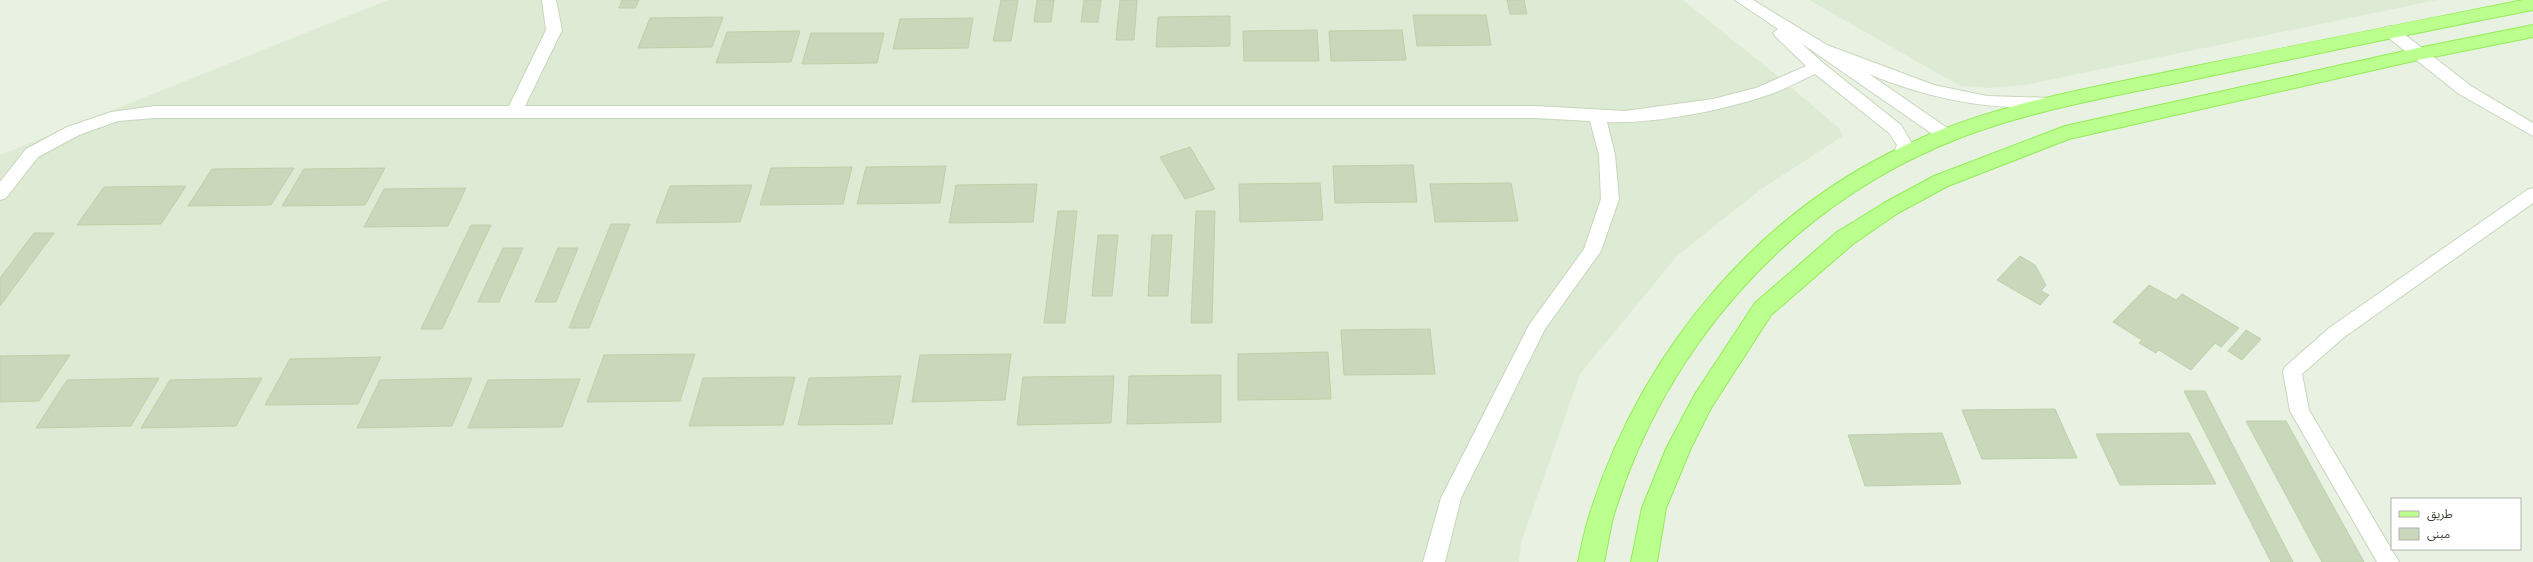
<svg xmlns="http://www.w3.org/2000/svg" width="2533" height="562" viewBox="0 0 2533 562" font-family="Helvetica,'Noto Sans Arabic',sans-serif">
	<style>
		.residential { fill: #ddebd4 }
		.building { fill: #c9d8ba; stroke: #bdd0a9 }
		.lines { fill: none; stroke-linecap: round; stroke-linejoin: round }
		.street-casing { stroke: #c7d6bb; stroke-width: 2 }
		.primary-casing { stroke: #93ec57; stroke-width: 2 }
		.street { fill: #fff; fill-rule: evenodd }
		.primary { fill: #bbff8e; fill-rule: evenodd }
	</style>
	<rect width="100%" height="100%" fill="#e9f2e2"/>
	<!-- residential -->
	<g class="residential">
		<path d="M388,0H1683L1779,77L1839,128L1843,136L1760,190L1677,256L1580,374L1521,543L1519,562H0V155Z"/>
		<path d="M1809,0H2437L2025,85L1991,88L1960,86Z"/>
	</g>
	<!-- building -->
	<g class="building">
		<path d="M622,0H639L635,8H619Z"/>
		<path d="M1001,0H1018L1011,41H993Z"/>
		<path d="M1037,0H1054L1051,22H1034Z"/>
		<path d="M1084,0H1101L1098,22H1081Z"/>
		<path d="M1120,0H1137L1134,40H1116Z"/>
		<path d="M1507,0H1524L1527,14H1510Z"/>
		<path d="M1413,15H1486L1491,45L1417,46Z"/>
		<path d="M1230,16V46L1156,47L1158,17Z"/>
		<path d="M723,17L712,47L638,48L650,18Z"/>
		<path d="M973,18L968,48L893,49L900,19Z"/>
		<path d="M1317,30L1319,61H1244L1243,31Z"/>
		<path d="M1402,30L1406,60L1331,61L1329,31Z"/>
		<path d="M800,31L791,62L716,63L727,32Z"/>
		<path d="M811,33H884L877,63L802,64Z"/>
		<path d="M1190,147L1215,189L1185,199L1160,157Z"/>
		<path d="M1413,165L1417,202L1335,203L1333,166Z"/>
		<path d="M946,166L940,203L857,204L866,167Z"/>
		<path d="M852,167L843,204L760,205L771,168Z"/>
		<path d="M294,168L271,205L188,206L212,169Z"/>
		<path d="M385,168L365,205L282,206L304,169Z"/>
		<path d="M1320,183L1323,220L1240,222L1239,184Z"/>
		<path d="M1511,183L1518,221L1435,222L1430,184Z"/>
		<path d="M1037,184L1033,222L949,223L956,185Z"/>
		<path d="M752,185L740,222L656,223L670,186Z"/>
		<path d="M186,186L161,224L77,225L104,187Z"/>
		<path d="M466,188L448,226L364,227L384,189Z"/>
		<path d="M1058,211H1077L1065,323H1044Z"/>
		<path d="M1196,211H1215L1212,323H1191Z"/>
		<path d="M611,224H630L589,328H569Z"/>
		<path d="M471,225H491L442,329H421Z"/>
		<path d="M34,233H54L0,306V278Z"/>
		<path d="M1098,235H1118L1112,296H1092Z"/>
		<path d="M1152,235H1172L1168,296H1148Z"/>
		<path d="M503,248H523L499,302H478Z"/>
		<path d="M558,248H578L556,302H535Z"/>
		<path d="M2020,256L2035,265L2046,285L2041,291L2049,295L2040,305L1997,280Z"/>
		<path d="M2149,285L2176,300L2182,294L2239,328L2221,347L2215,343L2191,370L2159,350L2156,353L2139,343L2142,340L2113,322Z"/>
		<path d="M1430,329L1435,374L1344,375L1341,330Z"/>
		<path d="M2246,330L2261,339L2242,360L2228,351Z"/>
		<path d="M1328,352L1331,399L1238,400V354Z"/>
		<path d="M695,354L680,401L587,402L604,355Z"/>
		<path d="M1011,354L1005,400L912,402L920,355Z"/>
		<path d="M70,355L39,401L0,402V356Z"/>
		<path d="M381,357L358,404L265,405L290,359Z"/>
		<path d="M1221,375V422L1127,424L1129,376Z"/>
		<path d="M901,376L892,424L798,425L809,378Z"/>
		<path d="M1114,376L1111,423L1017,425L1023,377Z"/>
		<path d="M795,377L783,425L689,426L703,378Z"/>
		<path d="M159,378L131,426L36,428L67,380Z"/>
		<path d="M262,378L236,426L141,428L170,380Z"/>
		<path d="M472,378L452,426L357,428L380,380Z"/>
		<path d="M580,379L562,427L468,428L488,380Z"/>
		<path d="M2184,391H2205L2293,562H2271Z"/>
		<path d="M2055,409L2077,458L1982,459L1962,410Z"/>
		<path d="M2246,421H2286L2364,562H2322Z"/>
		<path d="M1942,433L1961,484L1865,486L1848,435Z"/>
		<path d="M2189,433L2216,484L2120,485L2096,434Z"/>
	</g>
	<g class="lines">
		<defs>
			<g id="street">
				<path d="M542,0H556L562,30L525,106H1535L1625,111L1713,99L1756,88L1806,66L1776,37L1773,33L1778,29L1735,0H1753L1827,45L1934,85L1987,96L2053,98L2055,102L2053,106L2047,107C1984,110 1927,98 1869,74L1953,132L1955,136L1953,140H1941L1801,43L1823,63L1901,125L1913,145L1907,159H1895L1893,155L1897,145L1889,133L1815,74C1799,81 1782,91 1765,96C1720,111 1654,124 1607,122L1615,155L1619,199L1601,251L1545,329L1461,498L1445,562H1423L1441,498L1529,325L1584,249L1601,199L1599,155L1590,121L1535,118H155L118,121L79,135L38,157L6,198L0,200V182L26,149L67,127L111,112L155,106H509L546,30Z"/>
				<path d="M2390,26L2395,27L2471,86L2533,123V136L2459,94L2385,35L2382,31L2385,27Z"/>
				<path d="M2533,188V203L2343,338L2302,374L2309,410L2399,562H2377L2290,411L2283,372L2285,367L2329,328L2527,190Z"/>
			</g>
			<g id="primary">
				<path d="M2523,0H2533V10C2424,31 2315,54 2206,77C2117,96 2024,110 1940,146C1784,213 1666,349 1615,511C1610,527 1608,545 1604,562H1578C1582,545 1585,527 1591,510C1645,345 1764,204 1926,136C2012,100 2106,85 2196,66C2305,43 2414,21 2523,0Z"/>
				<path d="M2533,25V37L2418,60L2069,139L1948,186L1898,213L1853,244L1771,315L1711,408L1690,450L1666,508L1657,562H1631L1642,508L1666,449L1695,394L1755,303L1837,232L1884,203L1934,176L2065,126L2418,48Z"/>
			</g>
		</defs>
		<!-- street casing -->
		<use href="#street" class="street-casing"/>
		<!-- primary casing -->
		<use href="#primary" class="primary-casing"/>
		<!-- street -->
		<use href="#street" class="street"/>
		<!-- primary -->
		<use href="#primary" class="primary"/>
	</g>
	<!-- legend -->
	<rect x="2391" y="498" width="130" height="52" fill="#ffffff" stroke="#b1b4ad"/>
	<rect x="2399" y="511" width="20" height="6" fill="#bbff8e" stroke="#b1b4ad"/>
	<text x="2427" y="518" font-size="12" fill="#3b4432">طريق</text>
	<rect x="2399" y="528" width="20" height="12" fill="#c9d8ba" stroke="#b1b4ad"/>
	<text x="2427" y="538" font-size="12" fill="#3b4432">مبنى</text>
</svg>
